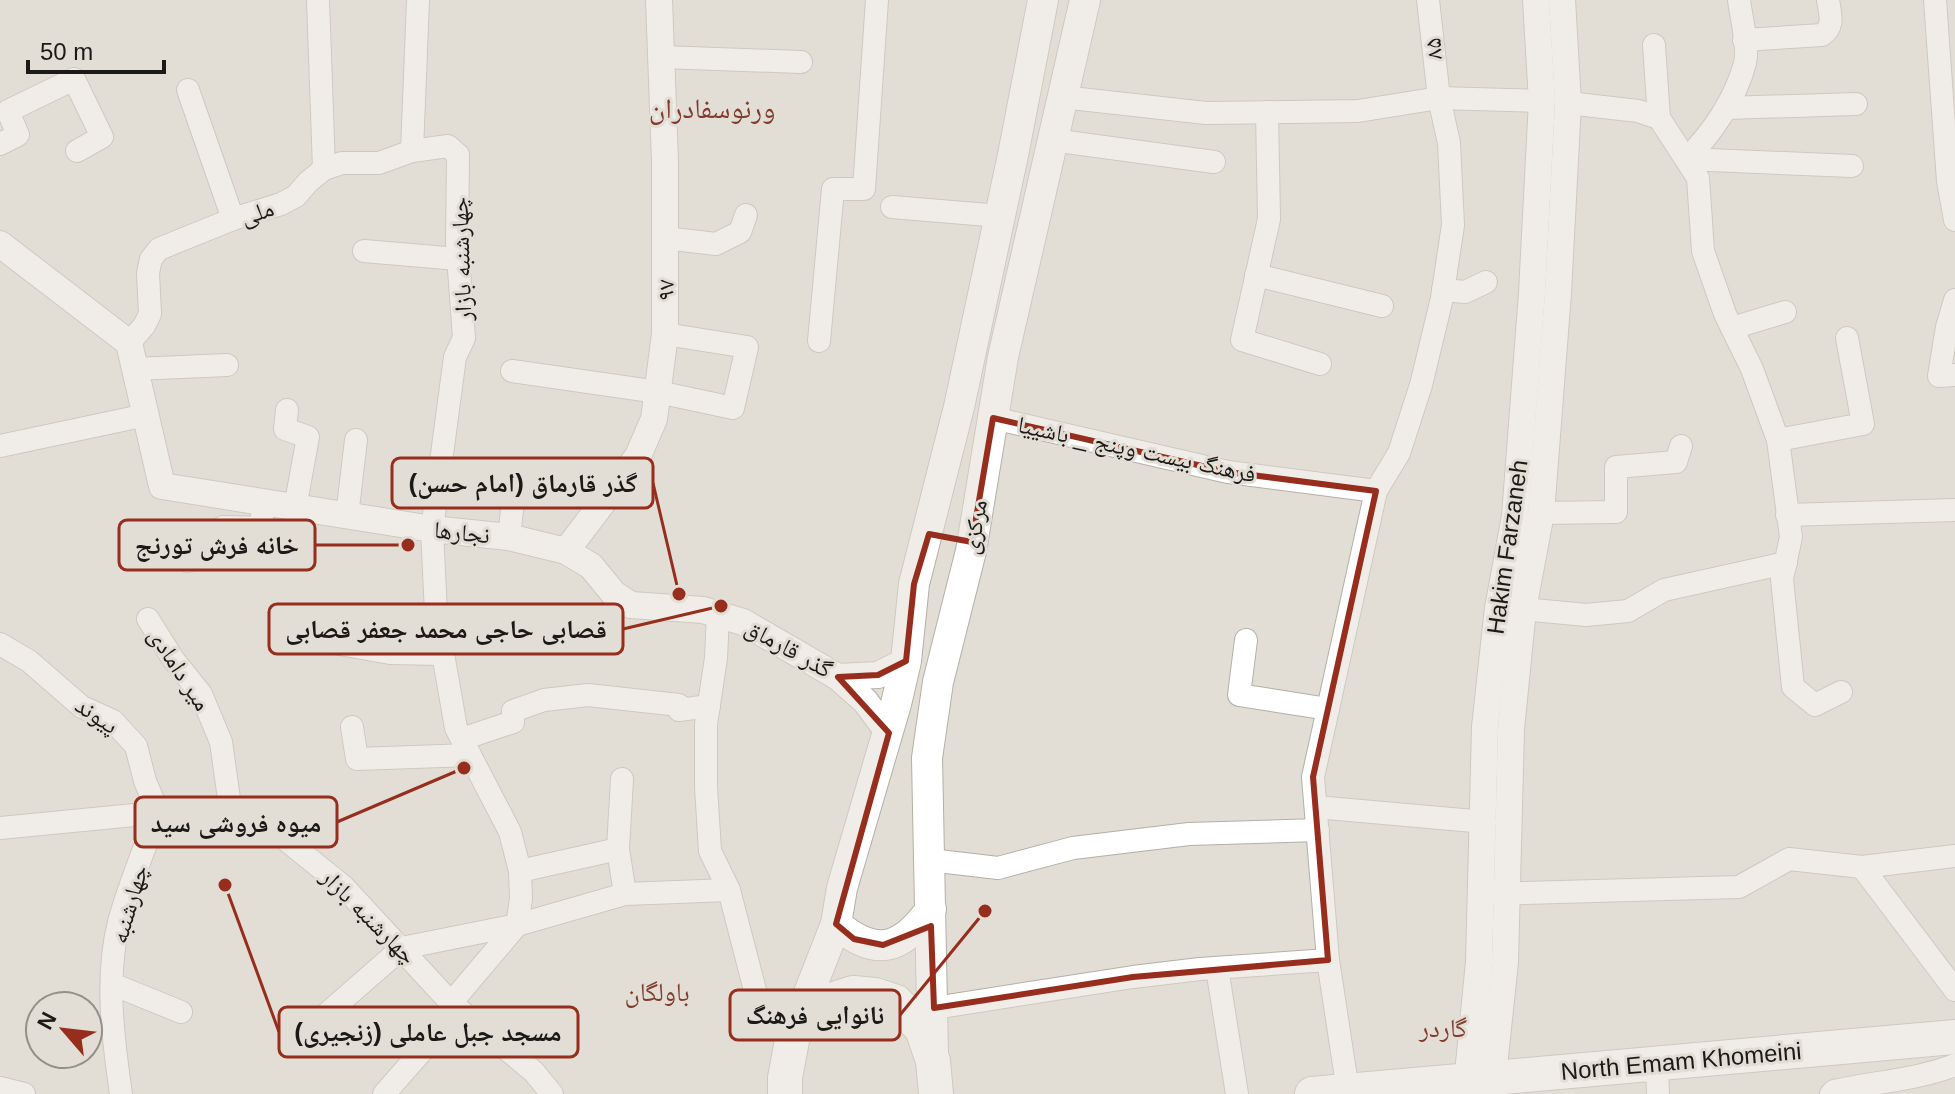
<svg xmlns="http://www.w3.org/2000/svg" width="1955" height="1094" viewBox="0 0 1955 1094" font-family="Helvetica,'Noto Naskh Arabic',sans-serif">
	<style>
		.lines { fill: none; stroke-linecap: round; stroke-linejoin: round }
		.minor-casing { stroke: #b4afa7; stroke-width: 24 }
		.tertiary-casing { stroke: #b4afa7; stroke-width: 28 }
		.secondary-casing { stroke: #b4afa7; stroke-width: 32 }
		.primary-casing { stroke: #b4afa7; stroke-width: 36 }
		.minor { stroke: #fff; stroke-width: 22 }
		.tertiary { stroke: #fff; stroke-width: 26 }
		.secondary { stroke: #fff; stroke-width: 30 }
		.primary { stroke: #fff; stroke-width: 34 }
		.marked { fill: none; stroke: #972d1d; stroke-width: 6; stroke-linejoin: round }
		.labels { text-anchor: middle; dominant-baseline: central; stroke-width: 6; stroke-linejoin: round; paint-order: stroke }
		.street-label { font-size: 24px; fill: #1b1a17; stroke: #e3ded5 }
		.neighbourhood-label { font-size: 26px; fill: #813b2f; stroke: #e3ded5 }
		.quarter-label { font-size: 28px; fill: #813b2f; stroke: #e3ded5 }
		.leader { fill: none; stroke: #972d1d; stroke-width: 3 }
		.callout-dot { fill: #972d1d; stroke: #e3ded5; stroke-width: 3 }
		.callout { fill: #e3ded5; stroke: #972d1d; stroke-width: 3 }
		.callout-label { font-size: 26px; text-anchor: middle; font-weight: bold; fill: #1b1a17 }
	</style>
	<rect width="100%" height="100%" fill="#e3ded5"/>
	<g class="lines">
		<defs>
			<g id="minor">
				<path d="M318,0L324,169"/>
				<path d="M1935,0L1948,181L1955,220"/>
				<path d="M1744,40L1822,35C1835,26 1830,14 1828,0"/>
				<path d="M1654,45L1659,118"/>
				<path d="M662,57L801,62"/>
				<path d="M188,90L233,219"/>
				<path d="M1062,97L1206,113L1358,111L1439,98L1542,101"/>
				<path d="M1568,103L1638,111L1659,118L1698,178L1703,251L1725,314L1752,369L1778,440L1791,537L1782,579L1793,687L1815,705L1841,692"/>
				<path d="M1726,108L1856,104"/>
				<path d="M1267,112L1269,219L1242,340L1320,364"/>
				<path d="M1052,140L1214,162"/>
				<path d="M0,144L18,135L8,111L74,79L102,137L77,151"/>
				<path d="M412,151L418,0"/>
				<path d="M1686,159C1712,134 1736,98 1745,63C1749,48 1741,16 1739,0"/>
				<path d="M1686,159L1852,166"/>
				<path d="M892,207L1000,216"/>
				<path d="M665,238L716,244L740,232L746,215"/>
				<path d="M364,251L458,259"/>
				<path d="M1256,275L1382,306"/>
				<path d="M1443,290L1465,292L1486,282"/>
				<path d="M1955,300L1947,327L1939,376L1955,375"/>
				<path d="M1732,328L1785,312"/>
				<path d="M819,341L833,189H864L877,0"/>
				<path d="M129,343L144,326L150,314L148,273L151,259L159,249L233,219L281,204L296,196L308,182L324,169L342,163H379L412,151L448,146L458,155L457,242L464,338L455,357L432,529L436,614L456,728L510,832L520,871L521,899L517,925L451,1003"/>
				<path d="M135,369L227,365"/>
				<path d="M512,371L658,392L733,408L747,347L665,334"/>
				<path d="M287,410L285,429L308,437L295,508"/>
				<path d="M993,418L1228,472L1376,491"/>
				<path d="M1778,440L1863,424L1847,338"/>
				<path d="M0,446L146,415"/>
				<path d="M1541,513L1616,512V467L1676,462L1681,446"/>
				<path d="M1787,515L1955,510"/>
				<path d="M347,516L356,440"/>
				<path d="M509,537L515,484"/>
				<path d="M187,561L225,553L223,527L261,528L263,502"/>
				<path d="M1523,609L1586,615L1628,611L1664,590L1786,563"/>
				<path d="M718,614L716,658L706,724V787L710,851L729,890L763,1021L793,1035"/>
				<path d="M148,619L173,659L201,694L221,742L231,813"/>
				<path d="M1246,640L1239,695L1328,709"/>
				<path d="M323,641L390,653L442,654"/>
				<path d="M0,644L29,661L82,707L113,721L136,746L145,781L158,812C145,848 129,885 119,922C105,977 113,1039 121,1094"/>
				<path d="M352,727L357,759L470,755"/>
				<path d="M462,739L513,722V711L544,700L588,695L679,705V710L709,706"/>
				<path d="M622,779L618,849L625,894"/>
				<path d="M1316,807L1485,822"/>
				<path d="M0,828L196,809L231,813L266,824L343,886L451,1003L534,1072L552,1094"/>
				<path d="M930,860L998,868L1073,848L1189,834L1318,830"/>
				<path d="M1862,867L1955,990"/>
				<path d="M520,871L618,849"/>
				<path d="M1493,894L1739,887L1789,859L1862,867L1955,856"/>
				<path d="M1217,968L1237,1094"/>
				<path d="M112,984L181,1012"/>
				<path d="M934,1008L1133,977L1200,969L1328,960"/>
				<path d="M323,1017L402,948L517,925L625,894L729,890"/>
				<path d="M1657,1064L1658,1094"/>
				<path d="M0,1088L24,1094"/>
				<path d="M1348,1091L1328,960L1313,777L1376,491L1399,453L1421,385L1442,298L1453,225L1449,143L1439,98L1428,0"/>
				<path d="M384,1094L458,1010"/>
				<path d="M1831,1094L1834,1091C1874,1082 1916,1080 1955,1065"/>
			</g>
			<g id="tertiary">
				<path d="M0,244L129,343L162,486L432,529L509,537L566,551L591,566L614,594L631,605L703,610L743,622L838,677L865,701L889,733"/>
				<path d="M566,551L638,456L654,419L665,334V161L659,0"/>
				<path d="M838,677L878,675L906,661"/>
				<path d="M1466,1094L1479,962L1485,727L1498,608L1515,516L1532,293L1542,101L1536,0"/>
				<path d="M1491,1094L1505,962L1511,729L1523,609L1541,513L1558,293L1568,103L1562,0"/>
			</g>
			<g id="secondary">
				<path d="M836,924C876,958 902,950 931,909"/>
				<path d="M796,1026L836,924L842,888L896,704L906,661L914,584L959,407L1013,155L1043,0"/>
				<path d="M933,1055L927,758L938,682L971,551L1003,357L1085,0"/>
			</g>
			<g id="primary">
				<path d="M785,1094V1078L793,1035L819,1004L853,993L875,995L896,1002L922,1029L933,1061L936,1094"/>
				<path d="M1312,1094L1955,1037"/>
			</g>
		</defs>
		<!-- minor casing -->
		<use href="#minor" class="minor-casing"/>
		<!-- tertiary casing -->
		<use href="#tertiary" class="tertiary-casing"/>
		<!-- secondary casing -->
		<use href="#secondary" class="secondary-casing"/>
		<!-- primary casing -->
		<use href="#primary" class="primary-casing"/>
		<!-- minor -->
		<use href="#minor" class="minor"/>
		<!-- tertiary -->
		<use href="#tertiary" class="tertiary"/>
		<!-- secondary -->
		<use href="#secondary" class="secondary"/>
		<!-- primary -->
		<use href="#primary" class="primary"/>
	</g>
	<!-- marked area -->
	<path d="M0 0H1955V1094H0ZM993,418L1228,472L1376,491L1313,777L1328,960L1133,977L934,1008L931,926L883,945L854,939L836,924L889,733L838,677L878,675L906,661L914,584L929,534L972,542Z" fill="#e3ded5" fill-opacity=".55" fill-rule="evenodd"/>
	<path class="marked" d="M993,418L1228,472L1376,491L1313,777L1328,960L1133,977L934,1008L931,926L883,945L854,939L836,924L889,733L838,677L878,675L906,661L914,584L929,534L972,542Z"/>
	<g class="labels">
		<!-- street labels -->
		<g class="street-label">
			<text transform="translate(1433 49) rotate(-96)">۸۵</text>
			<text transform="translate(257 212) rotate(-18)">ملی</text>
			<text transform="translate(461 259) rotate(-92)">چهارشنبه بازار</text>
			<text transform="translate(665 290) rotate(-90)">۹۷</text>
			<text transform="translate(1137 449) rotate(12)">فرهنگ بیست وپنج _ باشییا</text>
			<text transform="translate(974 527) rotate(-80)">مرکزی</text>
			<text transform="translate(462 532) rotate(6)">نجارها</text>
			<text transform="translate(1507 547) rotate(-82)">Hakim Farzaneh</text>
			<text transform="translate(789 648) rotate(29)">گذر قارماق</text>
			<text transform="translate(180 669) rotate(57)">میر دامادی</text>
			<text transform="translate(97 715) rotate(34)">پیوند</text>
			<text transform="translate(129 904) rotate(-74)">چهارشنبه</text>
			<text transform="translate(369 916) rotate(45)">چهارشنبه بازار</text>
			<text transform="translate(1681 1061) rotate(-5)">North Emam Khomeini</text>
		</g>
		<!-- neighbourhood labels -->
		<g class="neighbourhood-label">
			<text x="657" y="992">باولگان</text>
			<text x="1443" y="1028">گاردر</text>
		</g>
		<!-- quarter labels -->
		<g class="quarter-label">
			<text x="712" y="108">ورنوسفادران</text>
		</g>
	</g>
	<!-- callouts -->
	<path class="leader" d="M679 594L653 483M408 545L315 545M721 606L623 629M464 768L337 822M985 911L900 1015M225 885L279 1032"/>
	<g class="callout-dot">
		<circle cx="679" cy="594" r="8"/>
		<circle cx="408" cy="545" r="8"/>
		<circle cx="721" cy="606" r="8"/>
		<circle cx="464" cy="768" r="8"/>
		<circle cx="985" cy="911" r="8"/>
		<circle cx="225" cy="885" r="8"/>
	</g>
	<g class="callout">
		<rect x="392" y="458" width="261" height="50" rx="8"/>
		<rect x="119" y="520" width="196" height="50" rx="8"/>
		<rect x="269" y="604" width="354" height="50" rx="8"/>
		<rect x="135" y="797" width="202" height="50" rx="8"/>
		<rect x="730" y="990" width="170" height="50" rx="8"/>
		<rect x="279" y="1007" width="299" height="50" rx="8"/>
	</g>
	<g class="callout-label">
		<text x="523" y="492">(گذر قارماق (امام حسن</text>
		<text x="217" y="554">خانه فرش تورنج</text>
		<text x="446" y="638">قصابی حاجی محمد جعفر قصابی</text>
		<text x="236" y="832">میوه فروشی سید</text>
		<text x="815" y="1024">نانوایی فرهنگ</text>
		<text x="428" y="1041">مسجد جبل عاملی (زنجیری)</text>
	</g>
	<!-- north arrow -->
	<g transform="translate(64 1030) rotate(298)"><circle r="38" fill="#e3ded5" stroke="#939089" stroke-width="2"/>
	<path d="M0-6L14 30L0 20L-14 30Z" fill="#972d1d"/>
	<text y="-12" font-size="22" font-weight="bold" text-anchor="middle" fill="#1b1a17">N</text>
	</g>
	<!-- scale -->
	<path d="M28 60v12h136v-12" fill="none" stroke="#1b1a17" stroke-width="4"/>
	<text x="40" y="60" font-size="24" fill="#1b1a17" stroke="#e3ded5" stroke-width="6" paint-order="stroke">50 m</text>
</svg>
